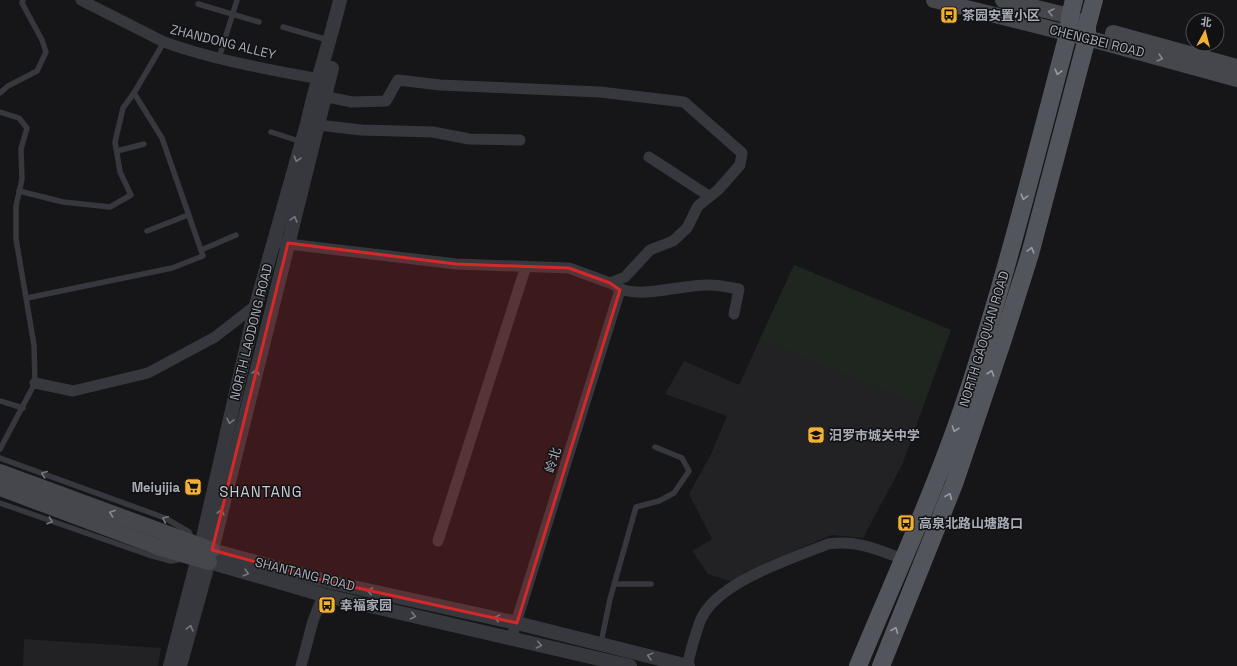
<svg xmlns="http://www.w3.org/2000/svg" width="1237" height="666" viewBox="0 0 1237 666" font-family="'Space Grotesk','Noto Sans SC',sans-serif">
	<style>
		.built { fill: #222225 }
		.green { fill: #1e261f }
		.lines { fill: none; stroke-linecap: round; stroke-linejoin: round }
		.service { stroke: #37383d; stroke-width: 5.5 }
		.minor { stroke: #37383d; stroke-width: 11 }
		.tertiary { stroke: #37383d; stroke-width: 14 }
		.secondary { stroke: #45474d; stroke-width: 16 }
		.primary { stroke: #53555c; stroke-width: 18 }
		.oneway { stroke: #858993 }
		.oneway2 { stroke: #979ba6 }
		.oneway3 { stroke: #757881 }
		.marked { fill: #d62828; fill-opacity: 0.2; stroke: #d62828; stroke-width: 3; stroke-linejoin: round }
		.labels { text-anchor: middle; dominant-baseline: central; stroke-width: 3; stroke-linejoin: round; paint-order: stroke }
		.poi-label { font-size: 13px; font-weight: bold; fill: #a8adb8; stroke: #111113; text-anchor: start }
		.street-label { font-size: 13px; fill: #a8adb8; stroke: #111113 }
		.quarter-label { font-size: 15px; letter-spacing: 1px; fill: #c9ccd4; stroke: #111113 }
	</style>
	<rect width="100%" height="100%" fill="#161618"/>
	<!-- built -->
	<g class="built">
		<path d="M794,265L951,330L902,465L863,538L832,535L777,558L745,572L737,579L730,581L708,574L692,551L712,539L689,494L711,454L727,416L665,394L684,361L739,385Z"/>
		<path d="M24,639L161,648L158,666H23Z"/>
	</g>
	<!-- green -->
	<path class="green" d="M794,265L951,330L922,406L760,339Z"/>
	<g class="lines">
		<!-- service -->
		<g class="service">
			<path d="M198,4L259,22"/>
			<path d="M283,27L328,40"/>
			<path d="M219,58L237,0"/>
			<path d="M0,93L8,86L37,71L46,52L42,40L22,3L23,0"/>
			<path d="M0,112L19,118L27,128L21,149L22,179L16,206V239L34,345L35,383L0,449"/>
			<path d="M271,132L302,142"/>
			<path d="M117,151L144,144"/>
			<path d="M19,191L63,202L110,207L131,195L120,172L115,142L123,108L134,93L164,42"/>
			<path d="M147,231L188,215"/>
			<path d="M201,250L236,235"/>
			<path d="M27,298L172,268L203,256L162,138L134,93"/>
			<path d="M0,401L23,408"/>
			<path d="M0,458L165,518L189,532L192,539"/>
			<path d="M0,503L149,555L171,561L182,559"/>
			<path d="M615,584H651"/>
			<path d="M601,643L610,599L636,507L659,501L674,493L689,471L682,458L655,447"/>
		</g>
		<!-- minor -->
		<g class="minor">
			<path d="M81,0L164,42C214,60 267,69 319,79"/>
			<path d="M310,124L361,130L433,132L469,139L520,140"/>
			<path d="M649,157L709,196"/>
			<path d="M280,243L456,264L569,268L610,283L625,277L650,250L673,241L687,228L698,206L718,190L740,165L742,153L684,102L600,92L440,85L398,80L386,101L352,102L318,95"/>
			<path d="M614,285C635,302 684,283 711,285C720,285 730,288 739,289L734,314"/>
			<path d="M35,383L73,391L148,373L215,337L256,305"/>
			<path d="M438,541L526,266"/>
			<path d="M511,639L620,290"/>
			<path d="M301,666L313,621L323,595"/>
			<path d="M687,666C691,650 695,634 701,619C719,581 791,559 828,544C857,540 876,549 903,559"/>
		</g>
		<!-- tertiary -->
		<g class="tertiary">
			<path d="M212,550L326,581L517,623L688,666"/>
			<path d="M209,562L323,595L630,666"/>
			<path d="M170,666L201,546L256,305L307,124C316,82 330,42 340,0"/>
			<path d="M180,666L212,550L332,68"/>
		</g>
		<!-- secondary -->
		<g class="secondary">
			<path d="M934,0L1087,38L1237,79"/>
			<path d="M1003,0L1070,16L1081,23"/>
			<path d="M1113,33L1237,67"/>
			<path d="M0,472L212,550"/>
			<path d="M0,488L158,547L209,562"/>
		</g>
		<!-- primary -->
		<g class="primary">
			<path d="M858,666C897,572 940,480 971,383C1008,268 1037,151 1068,34L1070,16L1074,0"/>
			<path d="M881,666L954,484L1004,336L1030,254L1087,38V26L1094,0"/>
		</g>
	</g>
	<!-- one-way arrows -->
	<defs><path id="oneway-chevron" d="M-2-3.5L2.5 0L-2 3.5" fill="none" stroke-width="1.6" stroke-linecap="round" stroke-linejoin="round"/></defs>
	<g class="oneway">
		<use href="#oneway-chevron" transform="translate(1051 12) rotate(-166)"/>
		<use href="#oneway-chevron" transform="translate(1160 58) rotate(15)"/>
		<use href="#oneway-chevron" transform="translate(112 513) rotate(-160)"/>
	</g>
	<g class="oneway2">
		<use href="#oneway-chevron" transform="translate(1058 72) rotate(105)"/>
		<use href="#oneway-chevron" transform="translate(1024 197) rotate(105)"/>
		<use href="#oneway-chevron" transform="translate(1031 250) rotate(-75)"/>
		<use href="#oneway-chevron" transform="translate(991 373) rotate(-71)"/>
		<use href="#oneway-chevron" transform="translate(955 429) rotate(109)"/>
		<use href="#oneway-chevron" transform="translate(949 496) rotate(-68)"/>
		<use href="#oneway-chevron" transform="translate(895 630) rotate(-68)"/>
	</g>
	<g class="oneway3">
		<use href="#oneway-chevron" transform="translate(297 159) rotate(106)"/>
		<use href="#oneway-chevron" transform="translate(294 219) rotate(-75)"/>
		<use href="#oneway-chevron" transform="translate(256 372) rotate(-76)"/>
		<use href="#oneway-chevron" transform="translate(230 421) rotate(103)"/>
		<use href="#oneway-chevron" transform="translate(44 474) rotate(-160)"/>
		<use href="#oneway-chevron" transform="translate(221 512) rotate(-76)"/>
		<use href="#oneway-chevron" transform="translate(165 519) rotate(-155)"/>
		<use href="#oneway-chevron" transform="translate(50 521) rotate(19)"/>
		<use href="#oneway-chevron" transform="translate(246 573) rotate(16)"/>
		<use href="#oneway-chevron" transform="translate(370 591) rotate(-168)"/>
		<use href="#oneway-chevron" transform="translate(413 616) rotate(13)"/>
		<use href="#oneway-chevron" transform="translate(497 618) rotate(-168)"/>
		<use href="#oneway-chevron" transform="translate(190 628) rotate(-75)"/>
		<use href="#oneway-chevron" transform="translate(539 645) rotate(13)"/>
		<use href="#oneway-chevron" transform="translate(650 656) rotate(-165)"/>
	</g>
	<!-- marked area -->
	<path class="marked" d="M288,243L456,264L569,268L610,283L620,290L517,623L326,581L212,550Z"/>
	<!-- icons -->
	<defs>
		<symbol id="bus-square" viewBox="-11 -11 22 22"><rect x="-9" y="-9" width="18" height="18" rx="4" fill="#f2b134" stroke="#111113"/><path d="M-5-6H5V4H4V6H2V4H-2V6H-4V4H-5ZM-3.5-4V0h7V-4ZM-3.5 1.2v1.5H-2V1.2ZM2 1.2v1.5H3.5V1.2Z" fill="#111"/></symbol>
		<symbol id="school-square" viewBox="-11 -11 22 22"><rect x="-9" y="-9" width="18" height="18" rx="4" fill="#f2b134" stroke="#111113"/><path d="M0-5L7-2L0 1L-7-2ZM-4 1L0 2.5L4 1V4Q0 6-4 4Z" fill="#111"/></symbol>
		<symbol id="supermarket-square" viewBox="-11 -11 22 22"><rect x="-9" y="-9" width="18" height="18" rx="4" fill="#f2b134" stroke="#111113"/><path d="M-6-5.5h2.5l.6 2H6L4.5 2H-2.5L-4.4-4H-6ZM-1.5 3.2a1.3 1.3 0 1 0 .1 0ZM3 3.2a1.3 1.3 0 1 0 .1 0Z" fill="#111"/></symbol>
	</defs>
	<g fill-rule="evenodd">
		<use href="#bus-square" x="939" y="5" width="20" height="20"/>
		<use href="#school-square" x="806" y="425" width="20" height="20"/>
		<use href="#supermarket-square" x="183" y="477" width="20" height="20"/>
		<use href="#bus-square" x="896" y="513" width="20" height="20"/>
		<use href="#bus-square" x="317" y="595" width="20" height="20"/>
	</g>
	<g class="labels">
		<!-- poi labels -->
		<g class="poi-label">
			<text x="962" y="15">茶园安置小区</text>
			<text x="829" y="435">汨罗市城关中学</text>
			<text x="180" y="487" text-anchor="end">Meiyijia</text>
			<text x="919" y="523">高泉北路山塘路口</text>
			<text x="340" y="605">幸福家园</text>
		</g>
		<!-- street labels -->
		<g class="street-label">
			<text transform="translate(1097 41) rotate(14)">CHENGBEI ROAD</text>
			<text transform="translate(223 42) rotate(14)">ZHANDONG ALLEY</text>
			<text transform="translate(251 332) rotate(-76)">NORTH LAODONG ROAD</text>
			<text transform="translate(984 339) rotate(-73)">NORTH GAOQUAN ROAD</text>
			<text transform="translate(553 460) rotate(-73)">岭北</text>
			<text transform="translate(305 574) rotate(14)">SHANTANG ROAD</text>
		</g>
		<!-- quarter labels -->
		<g class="quarter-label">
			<text x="261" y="491">SHANTANG</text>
		</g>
	</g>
	<!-- north arrow -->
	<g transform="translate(1205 32) rotate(7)"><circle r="19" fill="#111113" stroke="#4d4f55"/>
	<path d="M0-3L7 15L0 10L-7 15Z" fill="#f2b134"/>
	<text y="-6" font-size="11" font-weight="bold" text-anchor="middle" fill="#a8adb8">北</text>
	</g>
</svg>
